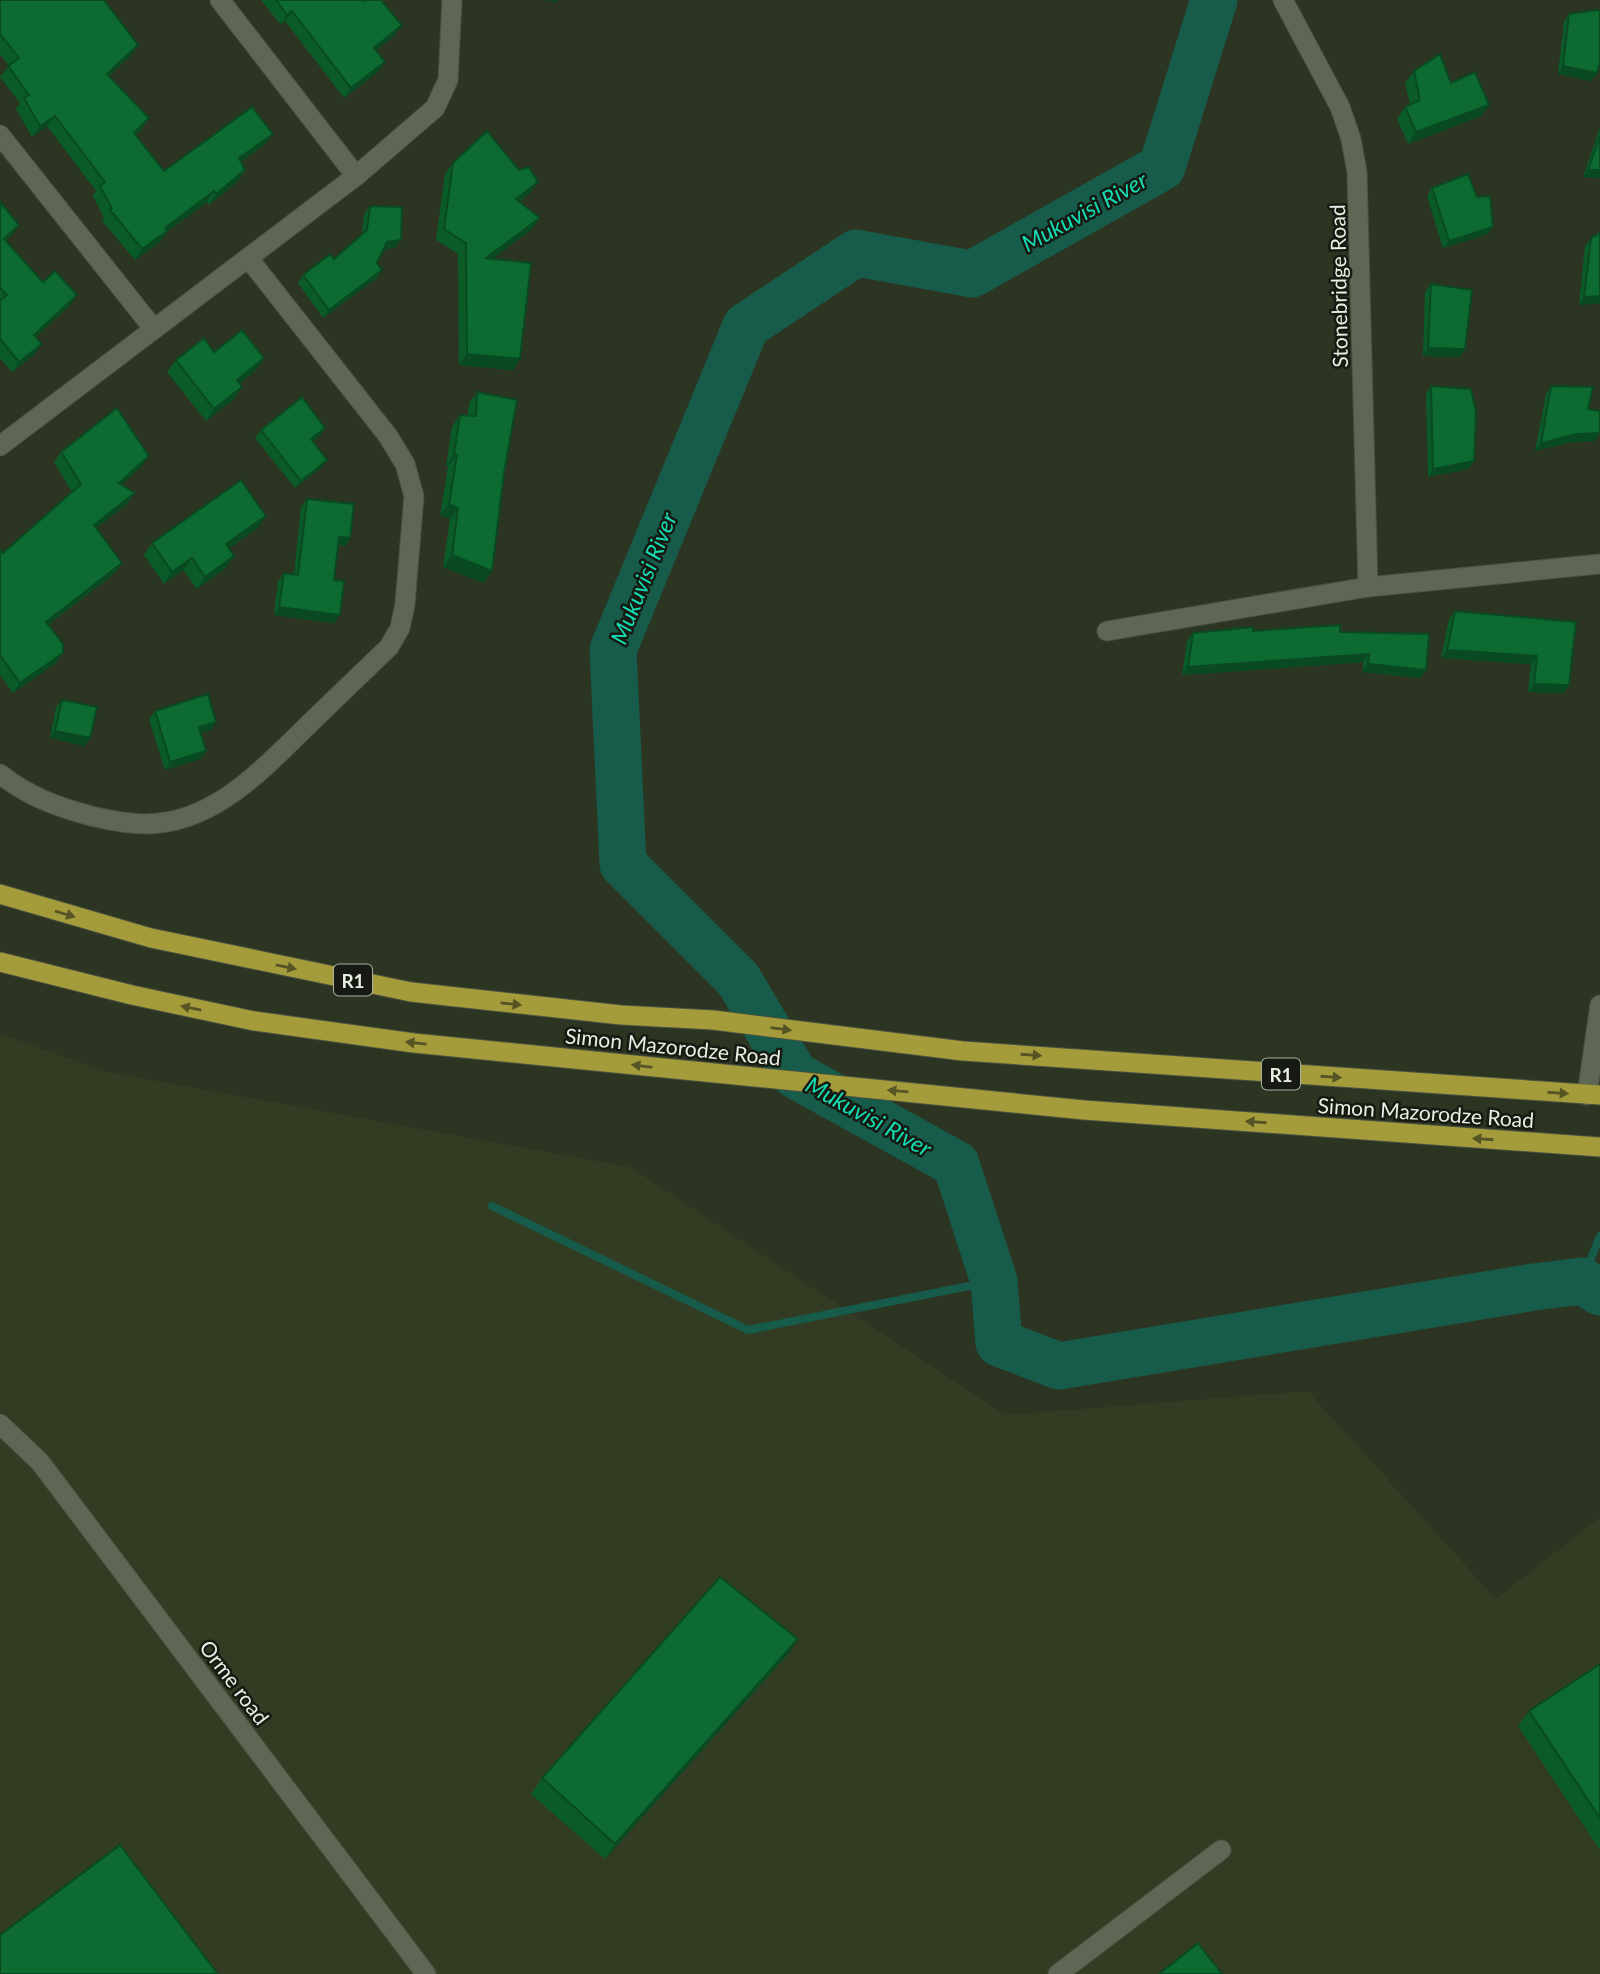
<svg xmlns="http://www.w3.org/2000/svg" width="1600" height="1974" viewBox="0 0 1600 1974" font-family="Lato,sans-serif">
	<style>
		.built { fill: #313c23 }
		.lines { fill: none; stroke-linecap: round; stroke-linejoin: round }
		.stream { stroke: #175c4b; stroke-width: 8 }
		.river { stroke: #175c4b; stroke-width: 47 }
		.minor-casing { stroke: #4b5242; stroke-width: 21 }
		.trunk-casing { stroke: #4b5242; stroke-width: 21 }
		.minor { stroke: #5e6753; stroke-width: 19 }
		.trunk { stroke: #a49c3a; stroke-width: 19 }
		.wall { fill: #0b5b29 }
		.shaded-wall { fill: #094a22 }
		.building { fill: #0d6a30; stroke: #094a22; stroke-width: 2 }
		.oneway { fill: #565424 }
		.labels { text-anchor: middle; dominant-baseline: central; stroke-width: 5; stroke-linejoin: round; paint-order: stroke }
		.shield { fill: #161a12; stroke: #aaaea4; stroke-width: 2 }
		.shield-label { font-size: 19px; font-weight: bold; fill: #e9eee3 }
		.street-label { font-size: 21px; fill: #e9eee3; stroke: #161a12 }
		.water-label { font-size: 23px; font-style: italic; fill: #14ddb3; stroke: #161a12 }
	</style>
	<rect width="100%" height="100%" fill="#2c3422"/>
	<!-- built -->
	<path class="built" d="M0,1034L108,1072L630,1167L1005,1415L1308,1391L1496,1599L1600,1517V1974H0Z"/>
	<g class="lines">
		<!-- stream -->
		<g class="stream">
			<path d="M492,1206L748,1330L994,1281"/>
			<path d="M1582,1281L1600,1236"/>
		</g>
		<!-- river -->
		<path class="river" d="M1214,0L1162,167L972,274L856,253L746,326L613,650L623,864L738,979L795,1075L956,1164L994,1281L999,1343L1059,1366L1534,1287L1582,1281L1600,1292"/>
		<defs>
			<g id="minor">
				<path d="M220,0L356,176"/>
				<path d="M1283,0L1340,107L1351,139L1357,172L1368,587"/>
				<path d="M0,135L153,328"/>
				<path d="M0,446L356,176L435,108L448,80L452,0"/>
				<path d="M1107,631L1368,587L1600,564"/>
				<path d="M0,774C28,796 57,807 91,816C113,821 137,826 160,823C221,816 267,765 308,725C335,699 362,673 389,647L400,628L405,604L414,496L405,464L388,436L249,259"/>
				<path d="M1587,1095L1600,1005"/>
				<path d="M0,1424L40,1462L426,1974"/>
				<path d="M1058,1974L1221,1850"/>
			</g>
			<g id="trunk">
				<path d="M0,894L151,938L411,992L621,1015L713,1020L963,1051L1600,1095"/>
				<path d="M0,962L132,995L254,1021L414,1043L1084,1110L1600,1147"/>
			</g>
		</defs>
		<!-- minor casing -->
		<use href="#minor" class="minor-casing"/>
		<!-- trunk casing -->
		<use href="#trunk" class="trunk-casing"/>
		<!-- minor -->
		<use href="#minor" class="minor"/>
		<!-- trunk -->
		<use href="#trunk" class="trunk"/>
	</g>
	<!-- wall -->
	<g class="wall">
		<path d="M0,0L138,45L130,56L109,76L142,129L136,135L164,171L265,144L241,162L245,170L238,181L209,205L207,202L167,232L160,242L135,260L102,221L104,218L93,196L96,191L47,126L32,137L16,109L20,103L0,77L9,66L0,54Z"/>
		<path d="M261,0H381L395,35L376,50L385,62L378,72L344,98L285,21L281,25Z"/>
		<path d="M1569,14L1597,73L1591,81L1558,74L1564,22Z"/>
		<path d="M1414,71L1451,83L1489,105L1481,116L1408,144L1397,119L1405,107L1410,105L1405,83Z"/>
		<path d="M1600,128V178L1583,177Z"/>
		<path d="M453,163L530,193L519,202L532,229L492,259L520,359L513,370L459,365L458,254L436,240L445,174Z"/>
		<path d="M1432,188L1477,197L1493,227L1488,234L1443,248L1427,196Z"/>
		<path d="M0,202L12,235L5,241L43,282L70,305L36,337L35,354L12,372L0,358Z"/>
		<path d="M370,206L396,247L384,250L377,263L382,270L377,278L323,318L298,283L303,275L334,259L362,235L364,214Z"/>
		<path d="M1600,233V303L1579,305L1585,246L1591,238Z"/>
		<path d="M1431,284L1465,349L1459,357L1423,356L1425,292Z"/>
		<path d="M214,352L264,358L256,370L240,383L242,387L234,399L206,421L167,372L176,360Z"/>
		<path d="M1431,386L1474,461L1468,469L1428,477L1426,394Z"/>
		<path d="M1551,386L1588,409L1600,433L1594,441L1572,442L1535,451L1546,394Z"/>
		<path d="M477,392L484,583L443,567L450,519L440,515L448,466H446L452,427L460,415H468L469,403Z"/>
		<path d="M325,428L320,436L312,441L321,468L295,488L255,438L261,430Z"/>
		<path d="M61,452L142,466L121,485L128,503L96,528L122,563L115,573L48,625L56,663L13,693L0,675V549L3,553L72,492L54,462Z"/>
		<path d="M307,499L350,538L345,546L338,545L334,580V623L274,615L278,581L284,573L294,574L301,507Z"/>
		<path d="M258,528L229,548L234,556L226,568L197,589L183,570L164,584L144,555L152,543Z"/>
		<path d="M1455,611L1576,622L1564,693L1528,692L1531,664L1441,658L1449,619Z"/>
		<path d="M1253,631L1340,632L1426,670L1420,678L1363,672V662L1182,675L1187,641L1193,633Z"/>
		<path d="M62,700L85,746L50,738L56,707Z"/>
		<path d="M155,711L211,730L200,733L206,751L200,759L165,770L149,719Z"/>
		<path d="M788,1654L605,1859L531,1794L542,1778Z"/>
		<path d="M1600,1664V1850L1518,1726L1529,1711Z"/>
	</g>
	<!-- shaded-wall -->
	<g class="shaded-wall">
		<path d="M543,0H558L557,2Z"/>
		<path d="M292,11L285,21L281,25L287,15Z"/>
		<path d="M402,25L395,35L367,58L374,48Z"/>
		<path d="M138,45L130,56L100,84L107,74Z"/>
		<path d="M385,62L378,72L344,98L351,88Z"/>
		<path d="M1563,66L1597,73L1591,81L1558,74Z"/>
		<path d="M1489,105L1481,116L1408,144L1416,132Z"/>
		<path d="M55,116L47,126L32,137L40,126Z"/>
		<path d="M149,118L142,129L127,144L134,133Z"/>
		<path d="M273,134L265,144L231,169L239,158Z"/>
		<path d="M245,170L238,181L209,205L216,194Z"/>
		<path d="M1588,170H1600V178L1583,177Z"/>
		<path d="M538,182L530,193L508,210L516,199Z"/>
		<path d="M214,191L207,202L167,232L160,242L135,260L142,249L165,228Z"/>
		<path d="M540,218L532,229L479,269L486,258Z"/>
		<path d="M19,225L12,235L0,246L4,239Z"/>
		<path d="M1493,227L1488,234L1443,248L1449,241Z"/>
		<path d="M401,240L396,247L382,250L387,242Z"/>
		<path d="M382,270L377,278L323,318L329,310Z"/>
		<path d="M77,295L70,305L27,345L34,335Z"/>
		<path d="M1600,296V303L1579,305L1584,297Z"/>
		<path d="M42,344L35,354L12,372L19,362Z"/>
		<path d="M1428,348L1465,349L1459,357L1423,356Z"/>
		<path d="M467,354L520,359L513,370L459,365Z"/>
		<path d="M264,358L256,370L229,391L237,380Z"/>
		<path d="M242,387L234,399L206,421L214,409Z"/>
		<path d="M325,428L320,436L305,447L311,439Z"/>
		<path d="M1600,433L1594,441L1572,442L1535,451L1541,443L1577,434Z"/>
		<path d="M454,454L457,455L448,466H446Z"/>
		<path d="M149,456L142,466L112,493L119,483Z"/>
		<path d="M327,460L321,468L295,488L301,481Z"/>
		<path d="M1474,461L1468,469L1428,477L1433,469Z"/>
		<path d="M135,493L128,503L87,535L94,525Z"/>
		<path d="M449,504L458,508L450,519L440,515Z"/>
		<path d="M266,516L258,528L218,556L226,544Z"/>
		<path d="M339,537L350,538L345,546L333,545Z"/>
		<path d="M452,555L492,571L484,583L443,567Z"/>
		<path d="M234,556L226,568L197,589L205,577Z"/>
		<path d="M192,558L183,570L164,584L172,572Z"/>
		<path d="M122,563L115,573L38,632L46,622Z"/>
		<path d="M279,607L340,615L334,623L274,615Z"/>
		<path d="M1447,650L1537,656L1531,664L1441,658Z"/>
		<path d="M63,653L56,663L13,693L20,683Z"/>
		<path d="M1369,654L1363,662L1182,675L1188,667Z"/>
		<path d="M1368,664L1426,670L1420,678L1363,672Z"/>
		<path d="M1534,684L1569,685L1564,693L1528,692Z"/>
		<path d="M216,722L211,730L193,735L199,727Z"/>
		<path d="M55,731L90,738L85,746L50,738Z"/>
		<path d="M206,751L200,759L165,770L170,762Z"/>
		<path d="M798,1639L788,1654L605,1859L615,1844Z"/>
	</g>
	<!-- building -->
	<g class="building">
		<path d="M0,0H104L138,45L107,74L149,118L134,133L164,171L252,107L273,134L239,158L245,170L216,194L214,191L165,228L167,231L142,249L110,210L112,208L100,186L105,182L55,116L40,126L24,98L29,95L8,66L19,58L0,34Z"/>
		<path d="M276,0H362L363,2V0H381L402,25L374,48L385,62L351,88L292,11L287,15Z"/>
		<path d="M1597,10L1600,11V61L1597,73L1563,66L1569,14Z"/>
		<path d="M1440,54L1451,83L1475,72L1489,105L1416,132L1405,107L1420,100L1414,71Z"/>
		<path d="M487,131L519,170L529,167L538,182L516,199L540,218L486,258L531,263L520,359L467,354L466,243L444,229L453,163Z"/>
		<path d="M1600,136V170H1588Z"/>
		<path d="M1468,174L1477,197L1490,196L1493,227L1449,241L1432,188Z"/>
		<path d="M0,202L19,225L4,239L43,282L55,271L77,295L34,335L42,344L19,362L0,339V301L7,295L0,288Z"/>
		<path d="M370,206L402,207L401,240L387,242L377,263L382,270L329,310L303,275L330,254L334,259L367,230Z"/>
		<path d="M1600,233V296L1584,297L1591,238Z"/>
		<path d="M1431,284L1472,290L1465,349L1428,348Z"/>
		<path d="M242,330L264,358L237,380L242,387L214,409L176,360L204,338L214,352Z"/>
		<path d="M1431,386L1471,389L1476,412L1474,461L1433,469Z"/>
		<path d="M1551,386L1593,387L1588,409L1600,411V433L1577,434L1541,443Z"/>
		<path d="M477,392L517,400L504,473L492,571L452,555L458,508L449,504L457,455L454,454L460,415L476,416Z"/>
		<path d="M302,397L325,428L311,439L327,460L301,481L261,430Z"/>
		<path d="M117,408L149,456L119,483L135,493L94,525L122,563L46,622L63,644V653L20,683L0,655V549L3,553L81,484L61,452Z"/>
		<path d="M241,480L266,516L226,544L234,556L205,577L192,558L172,572L152,543Z"/>
		<path d="M307,499L354,504L350,538L339,537L334,580L344,581L340,615L279,607L284,573L298,575Z"/>
		<path d="M1455,611L1576,622L1569,685L1534,684L1537,656L1447,650Z"/>
		<path d="M1340,625V632L1429,634L1426,670L1368,664L1369,654L1188,667L1193,633L1253,627V631Z"/>
		<path d="M208,694L216,722L199,727L206,751L170,762L155,711Z"/>
		<path d="M62,700L97,707L90,738L55,731Z"/>
		<path d="M720,1577L798,1639L615,1844L542,1778Z"/>
		<path d="M1600,1664V1818L1529,1711Z"/>
		<path d="M120,1845L218,1974H0V1935Z"/>
		<path d="M1198,1943L1222,1974H1159Z"/>
	</g>
	<!-- one-way arrows -->
	<defs><path id="oneway-solid" d="M-6-.8H1V-3.2L6.5 0L1 3.2V.8H-6Z" transform="scale(1.75)"/></defs>
	<g class="oneway">
		<use href="#oneway-solid" transform="translate(65 914) rotate(16)"/>
		<use href="#oneway-solid" transform="translate(286 967) rotate(11)"/>
		<use href="#oneway-solid" transform="translate(511 1004) rotate(6)"/>
		<use href="#oneway-solid" transform="translate(191 1008) rotate(-168)"/>
		<use href="#oneway-solid" transform="translate(781 1029) rotate(7)"/>
		<use href="#oneway-solid" transform="translate(416 1043) rotate(-174)"/>
		<use href="#oneway-solid" transform="translate(1031 1055) rotate(4)"/>
		<use href="#oneway-solid" transform="translate(642 1066) rotate(-173)"/>
		<use href="#oneway-solid" transform="translate(1331 1077) rotate(4)"/>
		<use href="#oneway-solid" transform="translate(898 1091) rotate(-175)"/>
		<use href="#oneway-solid" transform="translate(1558 1093) rotate(4)"/>
		<use href="#oneway-solid" transform="translate(1256 1122) rotate(-176)"/>
		<use href="#oneway-solid" transform="translate(1483 1139) rotate(-176)"/>
	</g>
	<g class="labels">
		<!-- shield labels -->
		<g class="shield">
			<rect x="334" y="964.5" width="38" height="31" rx="5"/>
			<rect x="1262" y="1058.5" width="38" height="31" rx="5"/>
		</g>
		<g class="shield-label">
			<text x="353" y="980">R1</text>
			<text x="1281" y="1074">R1</text>
		</g>
		<!-- street labels -->
		<g class="street-label">
			<text transform="translate(1338 286) rotate(-91)">Stonebridge Road</text>
			<text transform="translate(673 1046) rotate(6)">Simon Mazorodze Road</text>
			<text transform="translate(1426 1112) rotate(4)">Simon Mazorodze Road</text>
			<text transform="translate(235 1682) rotate(53)">Orme road</text>
		</g>
		<!-- water labels -->
		<g class="water-label">
			<text transform="translate(1084 211) rotate(-29)">Mukuvisi River</text>
			<text transform="translate(643 578) rotate(-68)">Mukuvisi River</text>
			<text transform="translate(869 1116) rotate(29)">Mukuvisi River</text>
		</g>
	</g>
</svg>
